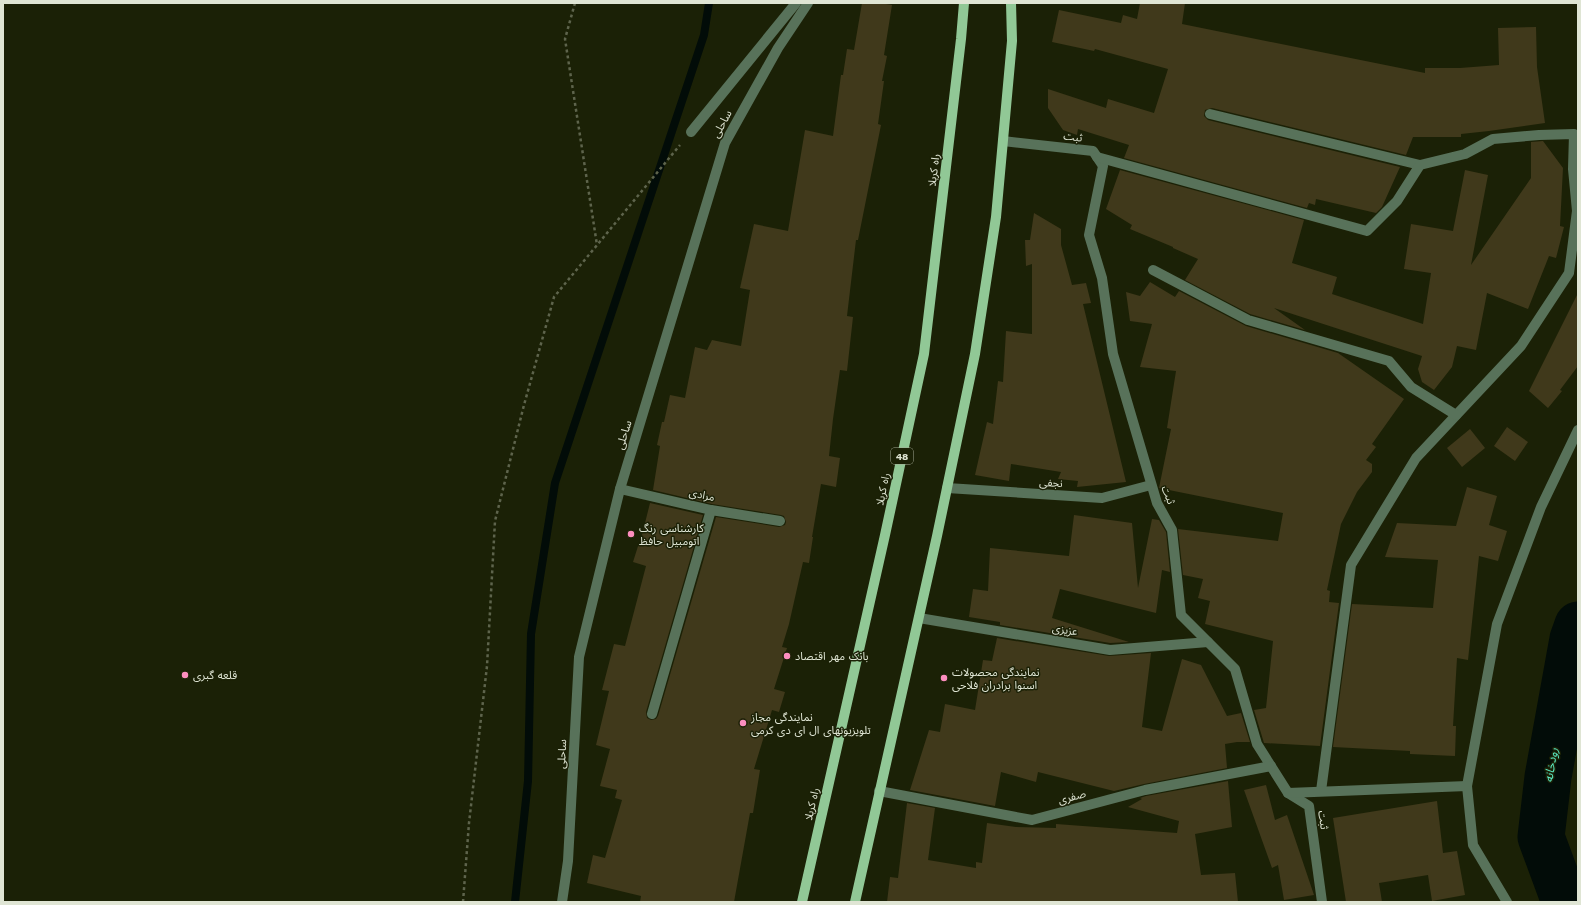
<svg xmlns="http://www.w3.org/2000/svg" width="1581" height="905" viewBox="0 0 1581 905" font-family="'Work Sans','Noto Sans Arabic',sans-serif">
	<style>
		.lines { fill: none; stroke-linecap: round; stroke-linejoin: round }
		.stream { stroke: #020c08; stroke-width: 8 }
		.river { stroke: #020c08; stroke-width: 47 }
		.building { fill: #40391b }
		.path { stroke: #5e644c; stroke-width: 2.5; stroke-dasharray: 3 3; stroke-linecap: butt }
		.minor { stroke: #58725a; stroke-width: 10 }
		.major { stroke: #91c896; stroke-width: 10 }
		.poi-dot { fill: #fd8ebf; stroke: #1b2106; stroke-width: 1.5 }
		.labels { text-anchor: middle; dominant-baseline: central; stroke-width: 3; stroke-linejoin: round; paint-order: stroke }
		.shield { fill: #1b2106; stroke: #a4aa96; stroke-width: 1 }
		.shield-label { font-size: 10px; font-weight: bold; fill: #dfe5d4 }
		.street-label { font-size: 11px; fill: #dfe5d4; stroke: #1b2106 }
		.poi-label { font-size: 11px; fill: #dfe5d4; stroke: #1b2106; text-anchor: start }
		.water-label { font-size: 12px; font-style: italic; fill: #5becc6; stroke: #1b2106 }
	</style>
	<rect width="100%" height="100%" fill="#1b2106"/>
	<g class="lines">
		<!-- stream -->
		<path class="stream" d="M515,902L528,781L531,634L555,483L704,35L709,3"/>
		<!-- river -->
		<path class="river" d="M1565,902L1541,837L1548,777L1573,639L1578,625"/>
	</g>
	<!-- building -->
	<g class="building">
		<path d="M862,3H880L892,5L884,55L887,56L882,81H884L878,124L881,125L858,240H856L847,316L853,317L847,371L840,370L833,419L829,456L840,458L836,487L821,484L812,537H813L809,563L803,562L789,624L782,647L787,648L774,689L785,692L779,712L772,710L754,769L760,770L753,813H750L734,902H640L641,896L587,883L593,855L605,858L622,800L615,798L617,790L600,786L610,749L596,745L609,691L602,690L614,644L625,646L646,566L633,562L639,543H640L650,503L703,515L646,712L647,718L651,720L656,719L658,716L716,517L779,527L785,525L786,522L784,516L781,515L712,504L653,490L660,446L657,445L662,422H664L670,395L685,398L695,347L707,350L712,340L741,346L750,290L740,288L754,224L788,231L805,130L833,136L841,75H843L847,49L854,50Z"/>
		<path d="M1140,3H1185L1182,24L1425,73V68H1460L1499,65L1498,28L1536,27L1537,67L1545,123L1489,131L1461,134V137H1413L1406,155L1212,108L1205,110L1204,116L1208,120L1400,167L1382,207L1376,213L1316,199L1315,205L1309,203L1307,208L1124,158L1129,145L1078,129L1077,135L1063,130L1048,108V89L1106,108L1108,99L1154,113L1168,69L1095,49L1094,51L1052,42L1059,10L1121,23L1123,15L1137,19Z"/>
		<path d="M1543,141L1563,168L1560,226L1564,227L1556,258L1549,256L1528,309L1487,293L1476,350L1457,346L1452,367L1434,390L1422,382L1418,369L1422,356L1274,308L1305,330L1250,314L1185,280L1198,259L1173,248V247L1130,229L1132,225L1106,209L1120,170L1304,220L1292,263L1337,277L1332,294L1423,324L1431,273L1404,269L1411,224L1453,231L1465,170L1488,175L1471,265L1531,178V142Z"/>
		<path d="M1034,213L1061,229V245L1072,285L1086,283L1091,303L1083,304L1126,482L1077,487L1078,481L1058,479L1061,472L1011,464L1009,481L975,475L987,422L993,424L998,381L1003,382L1006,331L1032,334V264L1026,266L1025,240H1030Z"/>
		<path d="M1150,282L1175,297L1179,291L1246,326L1338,353L1404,399L1372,444L1376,447L1366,460L1372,464V472L1357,492L1341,524L1327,590L1330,591L1329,602L1339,603L1320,746L1264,743L1254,710L1266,708L1273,641L1205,624L1210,601L1198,598L1203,579L1183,575L1178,529L1278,541L1283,513L1159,488L1171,429L1167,428L1176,371L1140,367L1152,324L1130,321L1126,292L1140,296Z"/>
		<path d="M1578,293V366L1560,390L1562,391L1548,408L1529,391Z"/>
		<path d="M1507,427L1528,442L1515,461L1494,446Z"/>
		<path d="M1470,429L1485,448L1462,467L1447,448Z"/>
		<path d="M1467,487L1497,496L1489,525L1507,531L1498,561L1479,556L1468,660L1457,658L1453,726H1456L1455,756L1410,754V751L1333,747L1352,604L1433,608L1438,560L1385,557L1397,523L1456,526Z"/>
		<path d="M1074,515L1132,523L1138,588L1152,519L1159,520L1166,532L1170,572L1162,570L1156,613L1060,589L1052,618L1129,642L1110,643L1000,625V622L969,617L973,589L988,591L990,548L1069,556Z"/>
		<path d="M997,638L1109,656L1151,653L1142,727L1162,731L1182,659L1201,665L1227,716L1241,713L1250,742H1237L1225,744L1227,768L1144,784L1114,791L1038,772L1036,782L1001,772L995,806L910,790L929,730L940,732L945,704L975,710L983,660L992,661Z"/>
		<path d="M1228,781L1232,827L1195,834L1201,875L1235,873L1238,902H887L890,877L898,878L907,803L935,808L928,860L976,868V862L982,863L987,823L1016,827L1056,828V824L1177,833L1179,821L1128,807L1142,799L1140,798L1146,796Z"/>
		<path d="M1266,785L1275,820L1287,815L1314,895L1284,900L1278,865L1272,868L1244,790Z"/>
		<path d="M1437,801L1443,853L1457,851L1465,895L1432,901L1428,875L1379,883L1382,902H1346L1333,818Z"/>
	</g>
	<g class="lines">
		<!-- path -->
		<g class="path">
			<path d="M575,3L565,39L597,245"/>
			<path d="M463,902L469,823L487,666L495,521L524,405L554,297L680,145"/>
		</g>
		<!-- minor -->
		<g class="minor">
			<path d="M1210,114L1420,165"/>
			<path d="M691,132L796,3"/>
			<path d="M1003,141L1093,151L1103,166L1089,235L1102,278L1113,354L1157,503L1172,530L1181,615L1235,669L1257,744L1288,793L1309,806L1322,902"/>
			<path d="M1097,157L1367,231L1397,201L1420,165L1465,154L1493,139L1539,135L1574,134L1573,169L1577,211L1569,273L1521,346L1416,458L1351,565L1321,791"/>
			<path d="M1153,270L1248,320L1389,361L1411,387L1456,415"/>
			<path d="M947,488L1102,498L1151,485"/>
			<path d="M620,489L711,510L780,521"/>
			<path d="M919,618L1110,650L1208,642"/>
			<path d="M652,714L711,510"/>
			<path d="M1467,786L1497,624L1541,507L1578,430"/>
			<path d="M879,791L1032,820L1145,790L1271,766"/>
			<path d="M1288,793L1467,786L1473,845L1507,902"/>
			<path d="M562,902L568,861L579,657L620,489L725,143L778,48L808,3"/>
		</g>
		<!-- major -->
		<g class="major">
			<path d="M802,902L885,535L924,354L961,39L964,3"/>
			<path d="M855,902L937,536L975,354L996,217L1012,41L1011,3"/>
		</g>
	</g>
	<!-- markers -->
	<g class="poi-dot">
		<circle cx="631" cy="534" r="4"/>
		<circle cx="787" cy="656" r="4"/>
		<circle cx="185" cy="675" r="4"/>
		<circle cx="944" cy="678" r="4"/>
		<circle cx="743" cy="723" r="4"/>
	</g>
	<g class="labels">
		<!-- shield labels -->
		<rect class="shield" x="891" y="448" width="22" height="16" rx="3"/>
		<g class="shield-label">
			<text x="902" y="456">48</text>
		</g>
		<!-- street labels -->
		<g class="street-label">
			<text transform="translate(722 124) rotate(-62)">ساحلی</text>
			<text transform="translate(1073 137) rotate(7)">ثبت</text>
			<text transform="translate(934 170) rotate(-83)">راه کربلا</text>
			<text transform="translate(624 435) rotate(-73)">ساحلی</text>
			<text transform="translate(1051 483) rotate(3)">نجفی</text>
			<text transform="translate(883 489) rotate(-78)">راه کربلا</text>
			<text transform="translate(702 495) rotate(12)">مرادی</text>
			<text transform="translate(1168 495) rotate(68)">ثبت</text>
			<text transform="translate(1065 630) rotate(9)">عزیزی</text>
			<text transform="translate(562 754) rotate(-87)">ساحلی</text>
			<text transform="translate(1072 797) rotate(-15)">صفری</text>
			<text transform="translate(812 804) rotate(-77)">راه کربلا</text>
			<text transform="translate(1323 820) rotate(82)">ثبت</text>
		</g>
		<!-- poi labels -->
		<g class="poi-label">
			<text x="639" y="528">کارشناسی رنگ<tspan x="639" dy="13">اتومبیل حافظ</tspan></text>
			<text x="795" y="656">بانک مهر اقتصاد</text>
			<text x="952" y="672">نمایندگی محصولات<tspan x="952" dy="13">اسنوا برادران فلاحی</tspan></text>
			<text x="193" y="675">قلعه گبری</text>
			<text x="751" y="717">نمایندگی مجاز<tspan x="751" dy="13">تلویزیونهای ال ای دی کرمی</tspan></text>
		</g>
		<!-- water labels -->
		<g class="water-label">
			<text transform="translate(1551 765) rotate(-81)">رودخانه</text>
		</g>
	</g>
	<!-- border -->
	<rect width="1581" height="905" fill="none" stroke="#dfe5d4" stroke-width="8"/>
</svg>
